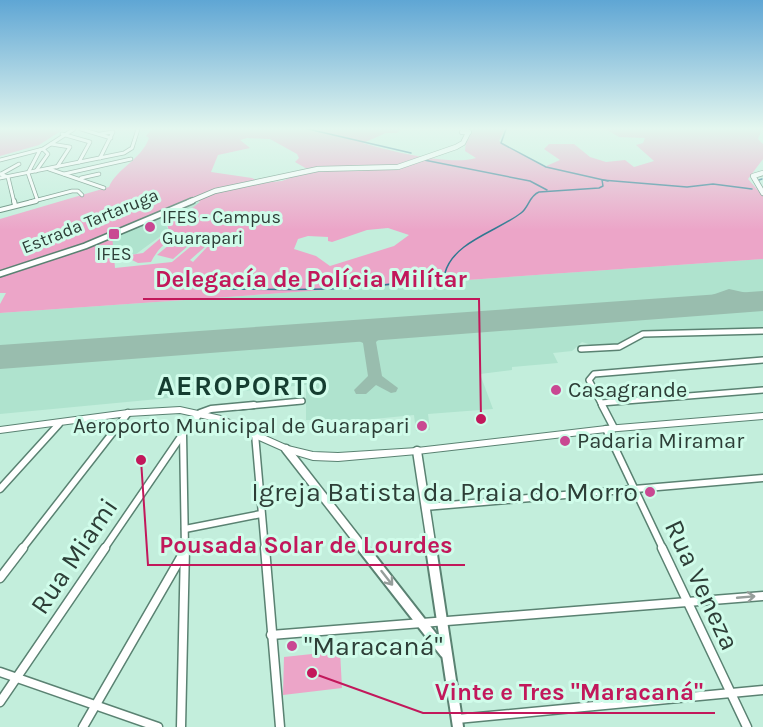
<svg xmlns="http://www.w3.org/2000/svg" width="763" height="727" viewBox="0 0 763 727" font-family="Karla,sans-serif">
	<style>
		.built { fill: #afe3ce }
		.green { fill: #eca5c8; fill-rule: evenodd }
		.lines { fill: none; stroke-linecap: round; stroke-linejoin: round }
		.stream { stroke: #307891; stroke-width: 1.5 }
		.taxiway { fill: #99bdae; fill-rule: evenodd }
		.runway { fill: #99bdae; fill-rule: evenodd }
		.minor-far4-casing { stroke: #5a8272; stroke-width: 4.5 }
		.minor-far3-casing { stroke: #5a8272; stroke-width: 6 }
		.minor-far2-casing { stroke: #5a8272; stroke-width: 8 }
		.minor-far1-casing { stroke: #5a8272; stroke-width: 9 }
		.minor-casing { stroke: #5a8272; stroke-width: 11 }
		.tertiary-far3-casing { stroke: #5a8272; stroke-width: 6 }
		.tertiary-far2-casing { stroke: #5a8272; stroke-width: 8 }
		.tertiary-far1-casing { stroke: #5a8272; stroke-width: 11 }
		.tertiary-casing { stroke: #5a8272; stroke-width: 14 }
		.secondary-casing { stroke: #5a8272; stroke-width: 2 }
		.minor-far4 { stroke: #fff; stroke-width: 3 }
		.minor-far3 { stroke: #fff; stroke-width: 4 }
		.minor-far2 { stroke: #fff; stroke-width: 5 }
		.minor-far1 { stroke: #fff; stroke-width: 6 }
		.minor { stroke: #fff; stroke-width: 8 }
		.tertiary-far3 { stroke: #fff; stroke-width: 4.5 }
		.tertiary-far2 { stroke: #fff; stroke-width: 5 }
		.tertiary-far1 { stroke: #fff; stroke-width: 8 }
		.tertiary { stroke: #fff; stroke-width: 10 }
		.secondary { fill: #fff; fill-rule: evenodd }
		.oneway { stroke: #969e9b }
		.poi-dot { fill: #c94892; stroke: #d0fcea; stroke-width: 2 }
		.labels { text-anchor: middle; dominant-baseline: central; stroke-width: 6; stroke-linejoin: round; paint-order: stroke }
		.far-poi-label { font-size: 18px; fill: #2d3e37; stroke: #d0fcea; text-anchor: start }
		.far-street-label { font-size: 18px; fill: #2d3e37; stroke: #d0fcea }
		.poi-label { font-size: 22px; fill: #2d3e37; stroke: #d0fcea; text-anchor: start }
		.near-poi-label { font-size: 27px; fill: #2d3e37; stroke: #d0fcea; text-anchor: end }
		.near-street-label { font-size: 27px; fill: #2d3e37; stroke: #d0fcea }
		.district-label { font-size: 28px; font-weight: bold; letter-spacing: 1.5px; fill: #153d30; stroke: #d0fcea }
		.leader { fill: none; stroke: #c2185b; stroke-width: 2 }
		.callout-dot { fill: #c2185b; stroke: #d0fcea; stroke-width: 2 }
		.callout-label { font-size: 24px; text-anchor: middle; font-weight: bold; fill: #c2185b; stroke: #d0fcea; stroke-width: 6; stroke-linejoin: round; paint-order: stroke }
	</style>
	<rect width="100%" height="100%" fill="#c3eedc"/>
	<!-- built -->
	<g class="built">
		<path d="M194,201L200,202L197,207L165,224L168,229L162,235L136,254H117L111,245L112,236Z"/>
		<path d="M763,259V329L637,333L619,345L601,348L582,342L572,351L553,353L558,363L512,367V370L480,374L493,409L428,414L430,430L416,431L414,415L364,420H306V385L0,414V313Z"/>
	</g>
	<!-- green -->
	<g class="green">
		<path d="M0,129H64L39,145L0,156Z"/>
		<path d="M152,129H401L397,133H386L363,143C389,151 451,166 476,158L465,151L466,141L472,129H505L499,141L544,167L560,160L544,149L549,144H574L590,157L606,162L625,160L634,167L654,161L636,145L643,143L645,138L619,137L606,129H762L758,139L763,144V159L748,179L763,196V259L0,313V304L6,293H0V219L109,187C115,170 142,159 149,138L146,136ZM247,138L270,139L297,154L299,158L295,162L309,170L282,181L262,183L252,178L211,172L218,155L250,148L240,140ZM196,199L200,202L191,209L193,210L167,224L169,231L143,253L124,256L138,263L151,262C162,240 181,231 203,235L197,242L209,245L193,262L190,260L206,246L195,243L172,262L115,268L112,235ZM388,228L409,235L394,246L330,266L316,256L294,249L298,239L308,236L328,237V241L332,242L367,230Z"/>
		<path d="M182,234L197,238L173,259L157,255Z"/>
		<path d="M340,651L342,688L283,695L284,657Z"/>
	</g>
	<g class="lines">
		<!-- stream -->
		<g class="stream">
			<path d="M308,129L411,153"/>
			<path d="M506,129L501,143L546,167L608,181"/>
			<path d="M424,160L530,181L547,190"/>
			<path d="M759,180L762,179"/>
			<path d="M210,280L216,289C292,289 372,294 445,273C453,242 498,231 521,213C529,207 529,196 539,192L599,188L603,186L602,180L687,187L713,184L752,189"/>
		</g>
		<!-- taxiway -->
		<g class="taxiway">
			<path d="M729,289L747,293L758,302L752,306L739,298L729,296L693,310L687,306L689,303Z"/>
			<path d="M395,324L399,325L401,328L399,331L383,335L376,342L382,376L398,388L396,392L391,393L376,385L366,394H356L354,390L368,376L363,343L353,338L335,335L333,332C341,324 358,330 368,335L375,329Z"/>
		</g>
		<!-- runway -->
		<path class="runway" d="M763,291V311L0,369V345Z"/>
		<defs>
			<g id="minor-far4">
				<path d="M81,129L111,138"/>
				<path d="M62,134L90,142L79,162"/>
				<path d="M100,134L113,132L100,158"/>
				<path d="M51,144L70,147L57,167"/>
				<path d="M0,160L43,149L74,129"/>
				<path d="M49,169L104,188"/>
				<path d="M36,171L48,154L43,149"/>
				<path d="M0,174L8,177L14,202"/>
				<path d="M1,174L19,164"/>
				<path d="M64,174L131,159"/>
				<path d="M0,178L124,153L132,148L138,129"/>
				<path d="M81,178L99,174"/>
				<path d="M37,199L28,173L40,150"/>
				<path d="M30,202L72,191H78L82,195"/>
			</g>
			<g id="minor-far3">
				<path d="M14,201L15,205"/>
				<path d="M0,210L36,201"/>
			</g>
			<g id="minor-far2">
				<path d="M581,349L619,347L643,334L763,331"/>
				<path d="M601,403L763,390"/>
				<path d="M237,407L302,401"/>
				<path d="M603,407L589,380L594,374L763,360"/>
			</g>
			<g id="minor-far1">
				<path d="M602,405L614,428"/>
				<path d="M606,429L663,549"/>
				<path d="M255,434L265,549"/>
				<path d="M0,489L59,424"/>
				<path d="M425,507L763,478"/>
				<path d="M185,529L261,514"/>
				<path d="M22,549L128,413"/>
				<path d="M104,549L182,435"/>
				<path d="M185,549L183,434L200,413L211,409L254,405"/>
			</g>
			<g id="minor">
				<path d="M265,548L280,727"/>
				<path d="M662,548L747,727"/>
				<path d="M0,578L23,548"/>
				<path d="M271,635L763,596"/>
				<path d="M0,672L158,727"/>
				<path d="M0,702L105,548"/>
				<path d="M457,719L763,690"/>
				<path d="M83,727L184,552"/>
				<path d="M181,727L185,548"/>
			</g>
			<g id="tertiary-far3">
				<path d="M463,130L469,132H462Z"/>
				<path d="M763,173L753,176L763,193"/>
				<path d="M189,202L215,191L318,169L398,167L456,147L463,143L468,133"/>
			</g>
			<path id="tertiary-far2" d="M0,274L85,246L192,201"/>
			<g id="tertiary-far1">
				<path d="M286,449L364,549"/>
				<path d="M417,451L432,549"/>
			</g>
			<g id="tertiary">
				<path d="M363,548L445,653"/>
				<path d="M431,548L458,727"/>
			</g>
			<path id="secondary" d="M180,407L221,416L288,446L313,452L338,453L417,448L606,426L763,413V419L606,432L417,454L338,461L313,460L286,452L216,421L180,413L128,416L0,433V427L128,410Z"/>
		</defs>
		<!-- minor-far4 casing -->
		<use href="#minor-far4" class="minor-far4-casing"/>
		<!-- minor-far3 casing -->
		<use href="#minor-far3" class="minor-far3-casing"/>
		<!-- minor-far2 casing -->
		<use href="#minor-far2" class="minor-far2-casing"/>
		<!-- minor-far1 casing -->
		<use href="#minor-far1" class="minor-far1-casing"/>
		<!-- minor casing -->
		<use href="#minor" class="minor-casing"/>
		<!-- tertiary-far3 casing -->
		<use href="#tertiary-far3" class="tertiary-far3-casing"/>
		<!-- tertiary-far2 casing -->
		<use href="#tertiary-far2" class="tertiary-far2-casing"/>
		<!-- tertiary-far1 casing -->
		<use href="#tertiary-far1" class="tertiary-far1-casing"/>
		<!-- tertiary casing -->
		<use href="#tertiary" class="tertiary-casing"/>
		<!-- secondary casing -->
		<use href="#secondary" class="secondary-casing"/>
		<!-- minor-far4 -->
		<use href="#minor-far4" class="minor-far4"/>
		<!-- minor-far3 -->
		<use href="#minor-far3" class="minor-far3"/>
		<!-- minor-far2 -->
		<use href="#minor-far2" class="minor-far2"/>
		<!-- minor-far1 -->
		<use href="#minor-far1" class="minor-far1"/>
		<!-- minor -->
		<use href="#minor" class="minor"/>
		<!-- tertiary-far3 -->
		<use href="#tertiary-far3" class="tertiary-far3"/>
		<!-- tertiary-far2 -->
		<use href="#tertiary-far2" class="tertiary-far2"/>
		<!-- tertiary-far1 -->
		<use href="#tertiary-far1" class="tertiary-far1"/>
		<!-- tertiary -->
		<use href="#tertiary" class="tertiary"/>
		<!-- secondary -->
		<use href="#secondary" class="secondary"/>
	</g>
	<!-- one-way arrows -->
	<defs><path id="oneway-shaft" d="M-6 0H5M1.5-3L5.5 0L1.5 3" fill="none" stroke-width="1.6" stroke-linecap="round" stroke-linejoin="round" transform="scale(1.5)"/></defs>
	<g class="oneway">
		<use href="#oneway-shaft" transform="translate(387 578) rotate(52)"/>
		<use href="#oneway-shaft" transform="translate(746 597) rotate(-5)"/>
	</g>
	<!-- sky -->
	<linearGradient id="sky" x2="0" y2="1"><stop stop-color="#5fa6d4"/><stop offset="0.56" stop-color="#e4f7ef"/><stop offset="1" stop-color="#e4f7ef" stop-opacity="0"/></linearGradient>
	<rect width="763" height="230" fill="url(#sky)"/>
	<!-- markers -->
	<g class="poi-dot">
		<circle cx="150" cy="227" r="6"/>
		<rect x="108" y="228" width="12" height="12" rx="3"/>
		<circle cx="556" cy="390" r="6"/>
		<circle cx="422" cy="426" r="6"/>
		<circle cx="565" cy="441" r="6"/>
		<circle cx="650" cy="492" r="6"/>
		<circle cx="292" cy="646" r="6"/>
	</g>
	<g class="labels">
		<!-- far-poi labels -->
		<g class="far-poi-label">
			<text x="162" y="217">IFES - Campus<tspan x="162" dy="21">Guarapari</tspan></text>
			<text x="114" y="254" text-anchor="middle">IFES</text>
		</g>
		<!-- far-street labels -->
		<g class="far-street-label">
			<text transform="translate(90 221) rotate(-22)">Estrada Tartaruga</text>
		</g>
		<!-- poi labels -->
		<g class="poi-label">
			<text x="568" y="390">Casagrande</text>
			<text x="410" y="426" text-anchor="end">Aeroporto Municipal de Guarapari</text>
			<text x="577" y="441">Padaria Miramar</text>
		</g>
		<!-- near-poi labels -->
		<g class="near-poi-label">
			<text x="638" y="492">Igreja Batista da Praia do Morro</text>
			<text x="304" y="646" text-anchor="start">"Maracaná"</text>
		</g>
		<!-- near-street labels -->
		<g class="near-street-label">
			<text transform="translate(74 556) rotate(-56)">Rua Miami</text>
			<text transform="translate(702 585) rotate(65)">Rua Veneza</text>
		</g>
		<!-- district labels -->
		<g class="district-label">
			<text x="243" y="385">AEROPORTO</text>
		</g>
	</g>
	<!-- callouts -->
	<path class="leader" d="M481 419L479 299H143M141 460L148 565H465M312 673L423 713H715"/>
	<g class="callout-dot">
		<circle cx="481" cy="419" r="6"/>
		<circle cx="141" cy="460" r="6"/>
		<circle cx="312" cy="673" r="6"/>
	</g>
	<g class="callout-label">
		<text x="311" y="287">Delegacía de Polícia Milítar</text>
		<text x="306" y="553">Pousada Solar de Lourdes</text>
		<text x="569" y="700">Vinte e Tres "Maracaná"</text>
	</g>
</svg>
